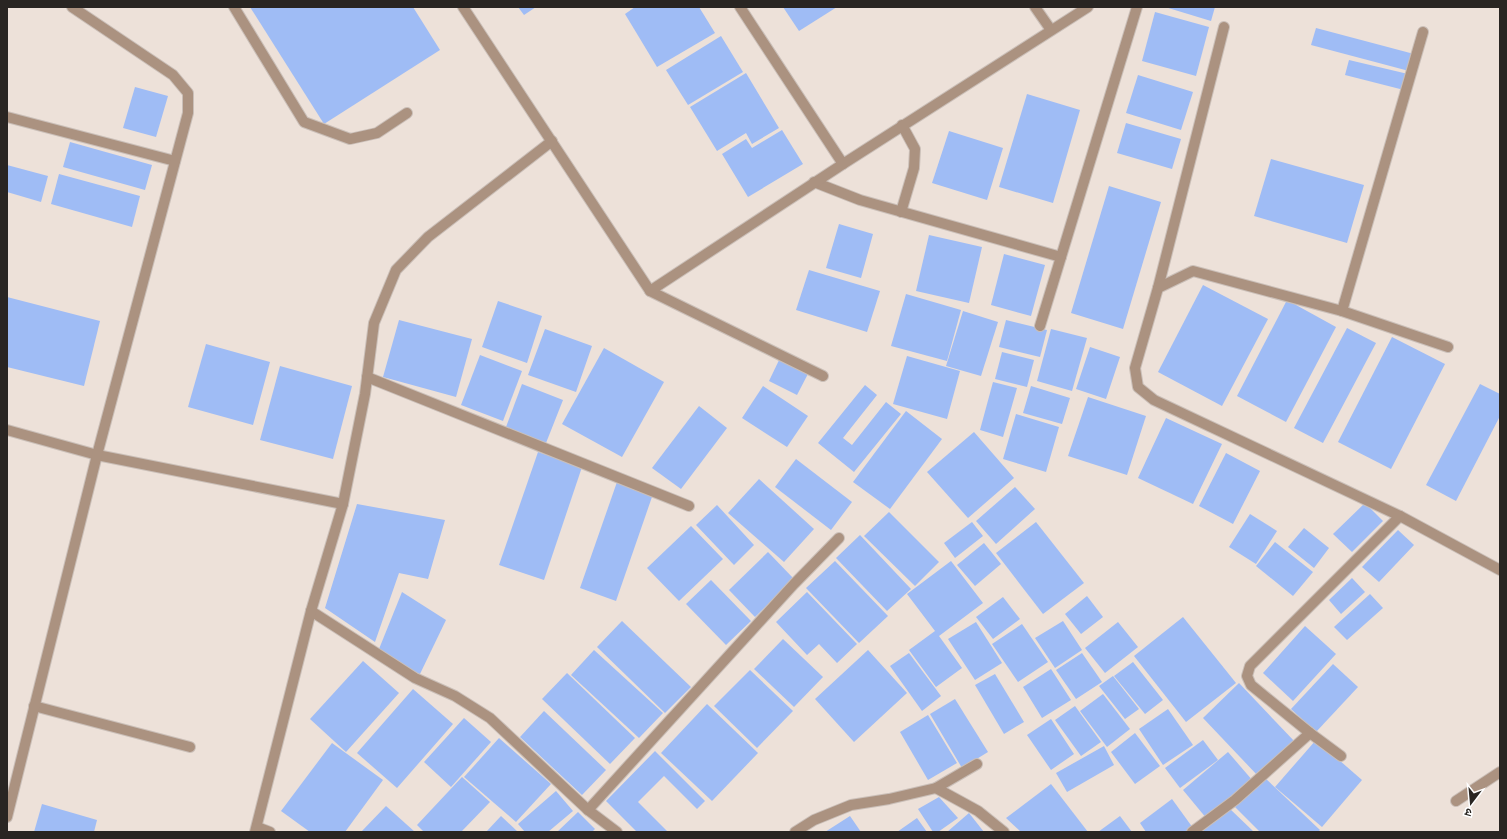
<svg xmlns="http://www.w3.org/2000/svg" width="1507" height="839" viewBox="0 0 1507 839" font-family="'Crimson Pro','Noto Sans Devanagari',serif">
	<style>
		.building { fill: #9fbcf5 }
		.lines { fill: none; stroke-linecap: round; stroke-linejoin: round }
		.lane-casing { stroke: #cabfb8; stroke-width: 12 }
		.street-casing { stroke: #cabfb8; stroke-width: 12 }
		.lane { stroke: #ab9280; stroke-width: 10 }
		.street { stroke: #ab9280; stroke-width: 10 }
	</style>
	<rect width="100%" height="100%" fill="#ede1d9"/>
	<!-- building -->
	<g class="building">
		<path d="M250,7H413L440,50L324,124Z"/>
		<path d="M518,7H536L524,15Z"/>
		<path d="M635,7H699L715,33L657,67L625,14Z"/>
		<path d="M783,7H837L799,31Z"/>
		<path d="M1165,7H1215L1211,21Z"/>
		<path d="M1155,12L1209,27L1196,76L1142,61Z"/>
		<path d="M1316,28L1414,54L1409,71L1311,45Z"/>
		<path d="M721,36L743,72L688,105L666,70Z"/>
		<path d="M1349,60L1408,74L1404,90L1345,75Z"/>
		<path d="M746,73L779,128L752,144L746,133L717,151L690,107Z"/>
		<path d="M1138,75L1193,92L1181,130L1126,113Z"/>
		<path d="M135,87L168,96L156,137L123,128Z"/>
		<path d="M1027,94L1080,110L1053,203L999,187Z"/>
		<path d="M1126,123L1181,139L1172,169L1117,153Z"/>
		<path d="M782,130L803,164L748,197L722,154L746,139L752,148Z"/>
		<path d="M949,131L1003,148L987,200L932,183Z"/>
		<path d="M70,142L152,165L145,190L63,167Z"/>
		<path d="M1271,159L1364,185L1347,243L1254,216Z"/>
		<path d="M7,165L48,176L41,202L7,192Z"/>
		<path d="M59,174L140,196L132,227L51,204Z"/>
		<path d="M1109,186L1161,202L1123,329L1071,313Z"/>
		<path d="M839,224L873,234L861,278L826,268Z"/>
		<path d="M929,235L982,247L969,303L916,291Z"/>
		<path d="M1004,254L1045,265L1031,316L991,305Z"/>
		<path d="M809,270L880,291L867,332L796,310Z"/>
		<path d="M1203,285L1268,319L1222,406L1158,372Z"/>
		<path d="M906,294L961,310L947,361L891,346Z"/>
		<path d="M7,297L100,321L84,386L7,367Z"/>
		<path d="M1287,300L1336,327L1286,422L1237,396Z"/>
		<path d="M498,301L542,316L527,363L482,347Z"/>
		<path d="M963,311L998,322L981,376L946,366Z"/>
		<path d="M399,320L472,339L456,397L383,377Z"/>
		<path d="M1006,320L1047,330L1040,357L999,347Z"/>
		<path d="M1347,328L1376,343L1323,443L1294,428Z"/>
		<path d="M545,329L592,346L576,392L528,375Z"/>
		<path d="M1051,329L1087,338L1072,391L1037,381Z"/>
		<path d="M1392,337L1445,364L1391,469L1338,442Z"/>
		<path d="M206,344L270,362L253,425L188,407Z"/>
		<path d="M1090,347L1120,357L1106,399L1076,389Z"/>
		<path d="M604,348L664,382L622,457L562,424Z"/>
		<path d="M1002,352L1034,360L1027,387L995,379Z"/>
		<path d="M480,355L522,371L503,421L461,405Z"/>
		<path d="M781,356L810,370L797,395L769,381Z"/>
		<path d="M907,356L960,371L947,419L893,404Z"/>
		<path d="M280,366L352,386L333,459L260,440Z"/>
		<path d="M993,382L1017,388L1003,437L980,430Z"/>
		<path d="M522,384L563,400L546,443L506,427Z"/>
		<path d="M1480,384L1500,394V416L1456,501L1426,485Z"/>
		<path d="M865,385L877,395L843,438L852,445L886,402L901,414L854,472L818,443Z"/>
		<path d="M763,386L808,416L787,447L742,418Z"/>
		<path d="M1031,386L1070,398L1062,424L1023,413Z"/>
		<path d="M1088,397L1146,416L1127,475L1068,456Z"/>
		<path d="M699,406L727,428L681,489L652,468Z"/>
		<path d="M906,411L942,439L890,509L853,482Z"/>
		<path d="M1016,414L1059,427L1046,472L1003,459Z"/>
		<path d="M1166,418L1222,444L1193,504L1138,478Z"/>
		<path d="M974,432L1014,478L968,518L927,472Z"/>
		<path d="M538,452L582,467L544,580L499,565Z"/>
		<path d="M1226,453L1260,471L1233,524L1199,506Z"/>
		<path d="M796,459L852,502L831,530L775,487Z"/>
		<path d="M759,479L814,529L784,562L728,513Z"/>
		<path d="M617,482L653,494L616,601L580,588Z"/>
		<path d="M1015,487L1035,509L996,544L976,521Z"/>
		<path d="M1365,503L1383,521L1352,552L1333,534Z"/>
		<path d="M357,504L445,520L428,579L399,573L375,642L325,608Z"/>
		<path d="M717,505L754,545L734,565L696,525Z"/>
		<path d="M889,512L939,562L915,586L864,536Z"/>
		<path d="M1250,514L1277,531L1256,564L1229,547Z"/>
		<path d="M972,522L983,536L955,558L944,543Z"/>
		<path d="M1036,522L1084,583L1043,614L996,553Z"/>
		<path d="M691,526L723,559L679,601L647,568Z"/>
		<path d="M1304,528L1329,548L1314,568L1288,547Z"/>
		<path d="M1398,530L1414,545L1379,582L1362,567Z"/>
		<path d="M860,535L911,589L887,611L836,558Z"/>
		<path d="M1275,542L1313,572L1293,596L1256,566Z"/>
		<path d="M984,543L1001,564L975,586L957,565Z"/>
		<path d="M768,552L794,579L755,617L729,590Z"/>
		<path d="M835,561L888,616L859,643L806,588Z"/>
		<path d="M951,561L983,603L939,636L962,668L936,687L909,650L935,631L907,594Z"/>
		<path d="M1352,578L1365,592L1341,614L1329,600Z"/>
		<path d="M711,580L751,621L726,645L686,604Z"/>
		<path d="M402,592L446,620L419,676L379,649Z"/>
		<path d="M807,592L857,644L837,663L819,644L807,655L776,622Z"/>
		<path d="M1370,594L1383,608L1347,640L1334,627Z"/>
		<path d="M1087,596L1103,617L1081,634L1065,614Z"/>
		<path d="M1003,597L1020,619L993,639L976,617Z"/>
		<path d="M1183,617L1236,683L1186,722L1134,656Z"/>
		<path d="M622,621L691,687L665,713L597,647Z"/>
		<path d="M1063,621L1082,650L1055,668L1035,638Z"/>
		<path d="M976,622L1002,663L975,680L948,639Z"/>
		<path d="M1118,622L1138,647L1105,673L1085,648Z"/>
		<path d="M1022,624L1048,662L1018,682L992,644Z"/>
		<path d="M1305,626L1336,654L1293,701L1263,673Z"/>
		<path d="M783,639L823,677L794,707L754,669Z"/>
		<path d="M594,650L663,713L639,738L571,675Z"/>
		<path d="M868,650L907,693L854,742L815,699Z"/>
		<path d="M909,653L941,696L922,711L890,666Z"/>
		<path d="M1082,653L1102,682L1076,699L1056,670Z"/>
		<path d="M363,661L399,693L346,752L310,719Z"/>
		<path d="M1133,662L1163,700L1145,714L1114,676Z"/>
		<path d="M1333,664L1358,687L1316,732L1291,709Z"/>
		<path d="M1051,669L1071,700L1042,718L1023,687Z"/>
		<path d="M750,670L793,711L757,748L714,706Z"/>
		<path d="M567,673L635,738L610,764L542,699Z"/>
		<path d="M995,674L1024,722L1004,734L975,685Z"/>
		<path d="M1113,676L1139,709L1125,719L1099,686Z"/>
		<path d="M1239,683L1296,743L1259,777L1203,718Z"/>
		<path d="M413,689L453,724L397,788L357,753Z"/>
		<path d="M1103,694L1130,729L1107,747L1080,711Z"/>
		<path d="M955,699L988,752L962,768L930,714Z"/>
		<path d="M707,704L758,753L712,801L661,753Z"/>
		<path d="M1075,706L1101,742L1081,756L1055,720Z"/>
		<path d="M1168,709L1193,745L1163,765L1139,729Z"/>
		<path d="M544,711L606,770L582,795L520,737Z"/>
		<path d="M928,715L957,763L928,780L900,732Z"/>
		<path d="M464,718L491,742L451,787L424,762Z"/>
		<path d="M1051,719L1074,754L1051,770L1027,735Z"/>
		<path d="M1135,733L1160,766L1135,784L1111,752Z"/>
		<path d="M499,738L551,784L516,822L464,777Z"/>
		<path d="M1203,740L1218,760L1180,788L1165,768Z"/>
		<path d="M1316,740L1362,780L1322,827L1275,787Z"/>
		<path d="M332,743L383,780L345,832H310L281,811Z"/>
		<path d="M1104,746L1114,765L1067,792L1056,773Z"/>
		<path d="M655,751L705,801L697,809L664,776L638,802L668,832H637L606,801Z"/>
		<path d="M1228,752L1253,781L1207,819L1183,790Z"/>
		<path d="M462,777L490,802L461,832H424L417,825Z"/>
		<path d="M1264,777L1320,830L1318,832H1260L1235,807Z"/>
		<path d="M1051,784L1088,832H1021L1006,818Z"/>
		<path d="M556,791L573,811L548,832H525L518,824Z"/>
		<path d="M939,797L958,818L938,832H933L918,809Z"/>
		<path d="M1172,799L1193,828L1188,832H1146L1140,823Z"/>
		<path d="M42,804L97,820L94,832H34Z"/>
		<path d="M386,806L415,832H361Z"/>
		<path d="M1229,808L1254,832H1202Z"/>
		<path d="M578,812L595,829L592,832H557Z"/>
		<path d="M969,813L984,832H947Z"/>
		<path d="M501,816L518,832H486Z"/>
		<path d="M850,816L861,832H825Z"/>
		<path d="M1120,816L1132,832H1098Z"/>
		<path d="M917,818L927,832H897Z"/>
	</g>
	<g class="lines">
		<defs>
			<path id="lane" d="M234,7L304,122L350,139L377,133L407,113"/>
			<g id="street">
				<path d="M463,7L650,291L823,376"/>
				<path d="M740,7L843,164"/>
				<path d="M1035,7L1051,30"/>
				<path d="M1224,27L1158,288L1135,368L1138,387L1154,400L1400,516L1500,570"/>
				<path d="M7,117L175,161"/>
				<path d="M814,182L860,200L1061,257"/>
				<path d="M901,212L914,168L915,149L902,125"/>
				<path d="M1158,288L1193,271L1342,311L1448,347"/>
				<path d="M650,291L843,164L1088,7"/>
				<path d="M1342,311L1423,32"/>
				<path d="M1040,326L1137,7"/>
				<path d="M367,377L689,506"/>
				<path d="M7,430L97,455L343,504"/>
				<path d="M311,611L415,678L455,696L490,718L588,810L617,832"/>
				<path d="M34,706L190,747"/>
				<path d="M1341,756L1310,733L1251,685L1247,676L1250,666L1400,516"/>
				<path d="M936,788L978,811L1004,832"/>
				<path d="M1456,801L1500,772"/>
				<path d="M588,810L794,584L839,538"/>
				<path d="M7,817L97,455L188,113V93L173,75L72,7"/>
				<path d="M257,827L270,832"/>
				<path d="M255,832L311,611L343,504L365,394L374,323L396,270L428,237L552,141"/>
				<path d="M795,832L814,820L851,805L889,799L936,788L977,764"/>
				<path d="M1192,832L1235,800L1310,733"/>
			</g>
		</defs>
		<!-- lane casing -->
		<use href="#lane" class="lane-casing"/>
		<!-- street casing -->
		<use href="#street" class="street-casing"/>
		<!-- lane -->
		<use href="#lane" class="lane"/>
		<!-- street -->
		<use href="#street" class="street"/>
	</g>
	<!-- border -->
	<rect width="1507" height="839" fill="none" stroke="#292522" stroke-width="16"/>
	<!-- north arrow -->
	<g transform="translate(1471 803) rotate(196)" stroke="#ffffff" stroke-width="3" paint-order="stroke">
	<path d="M0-3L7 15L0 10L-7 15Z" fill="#292522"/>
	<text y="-6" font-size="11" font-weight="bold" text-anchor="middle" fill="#292522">उ</text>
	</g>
</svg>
